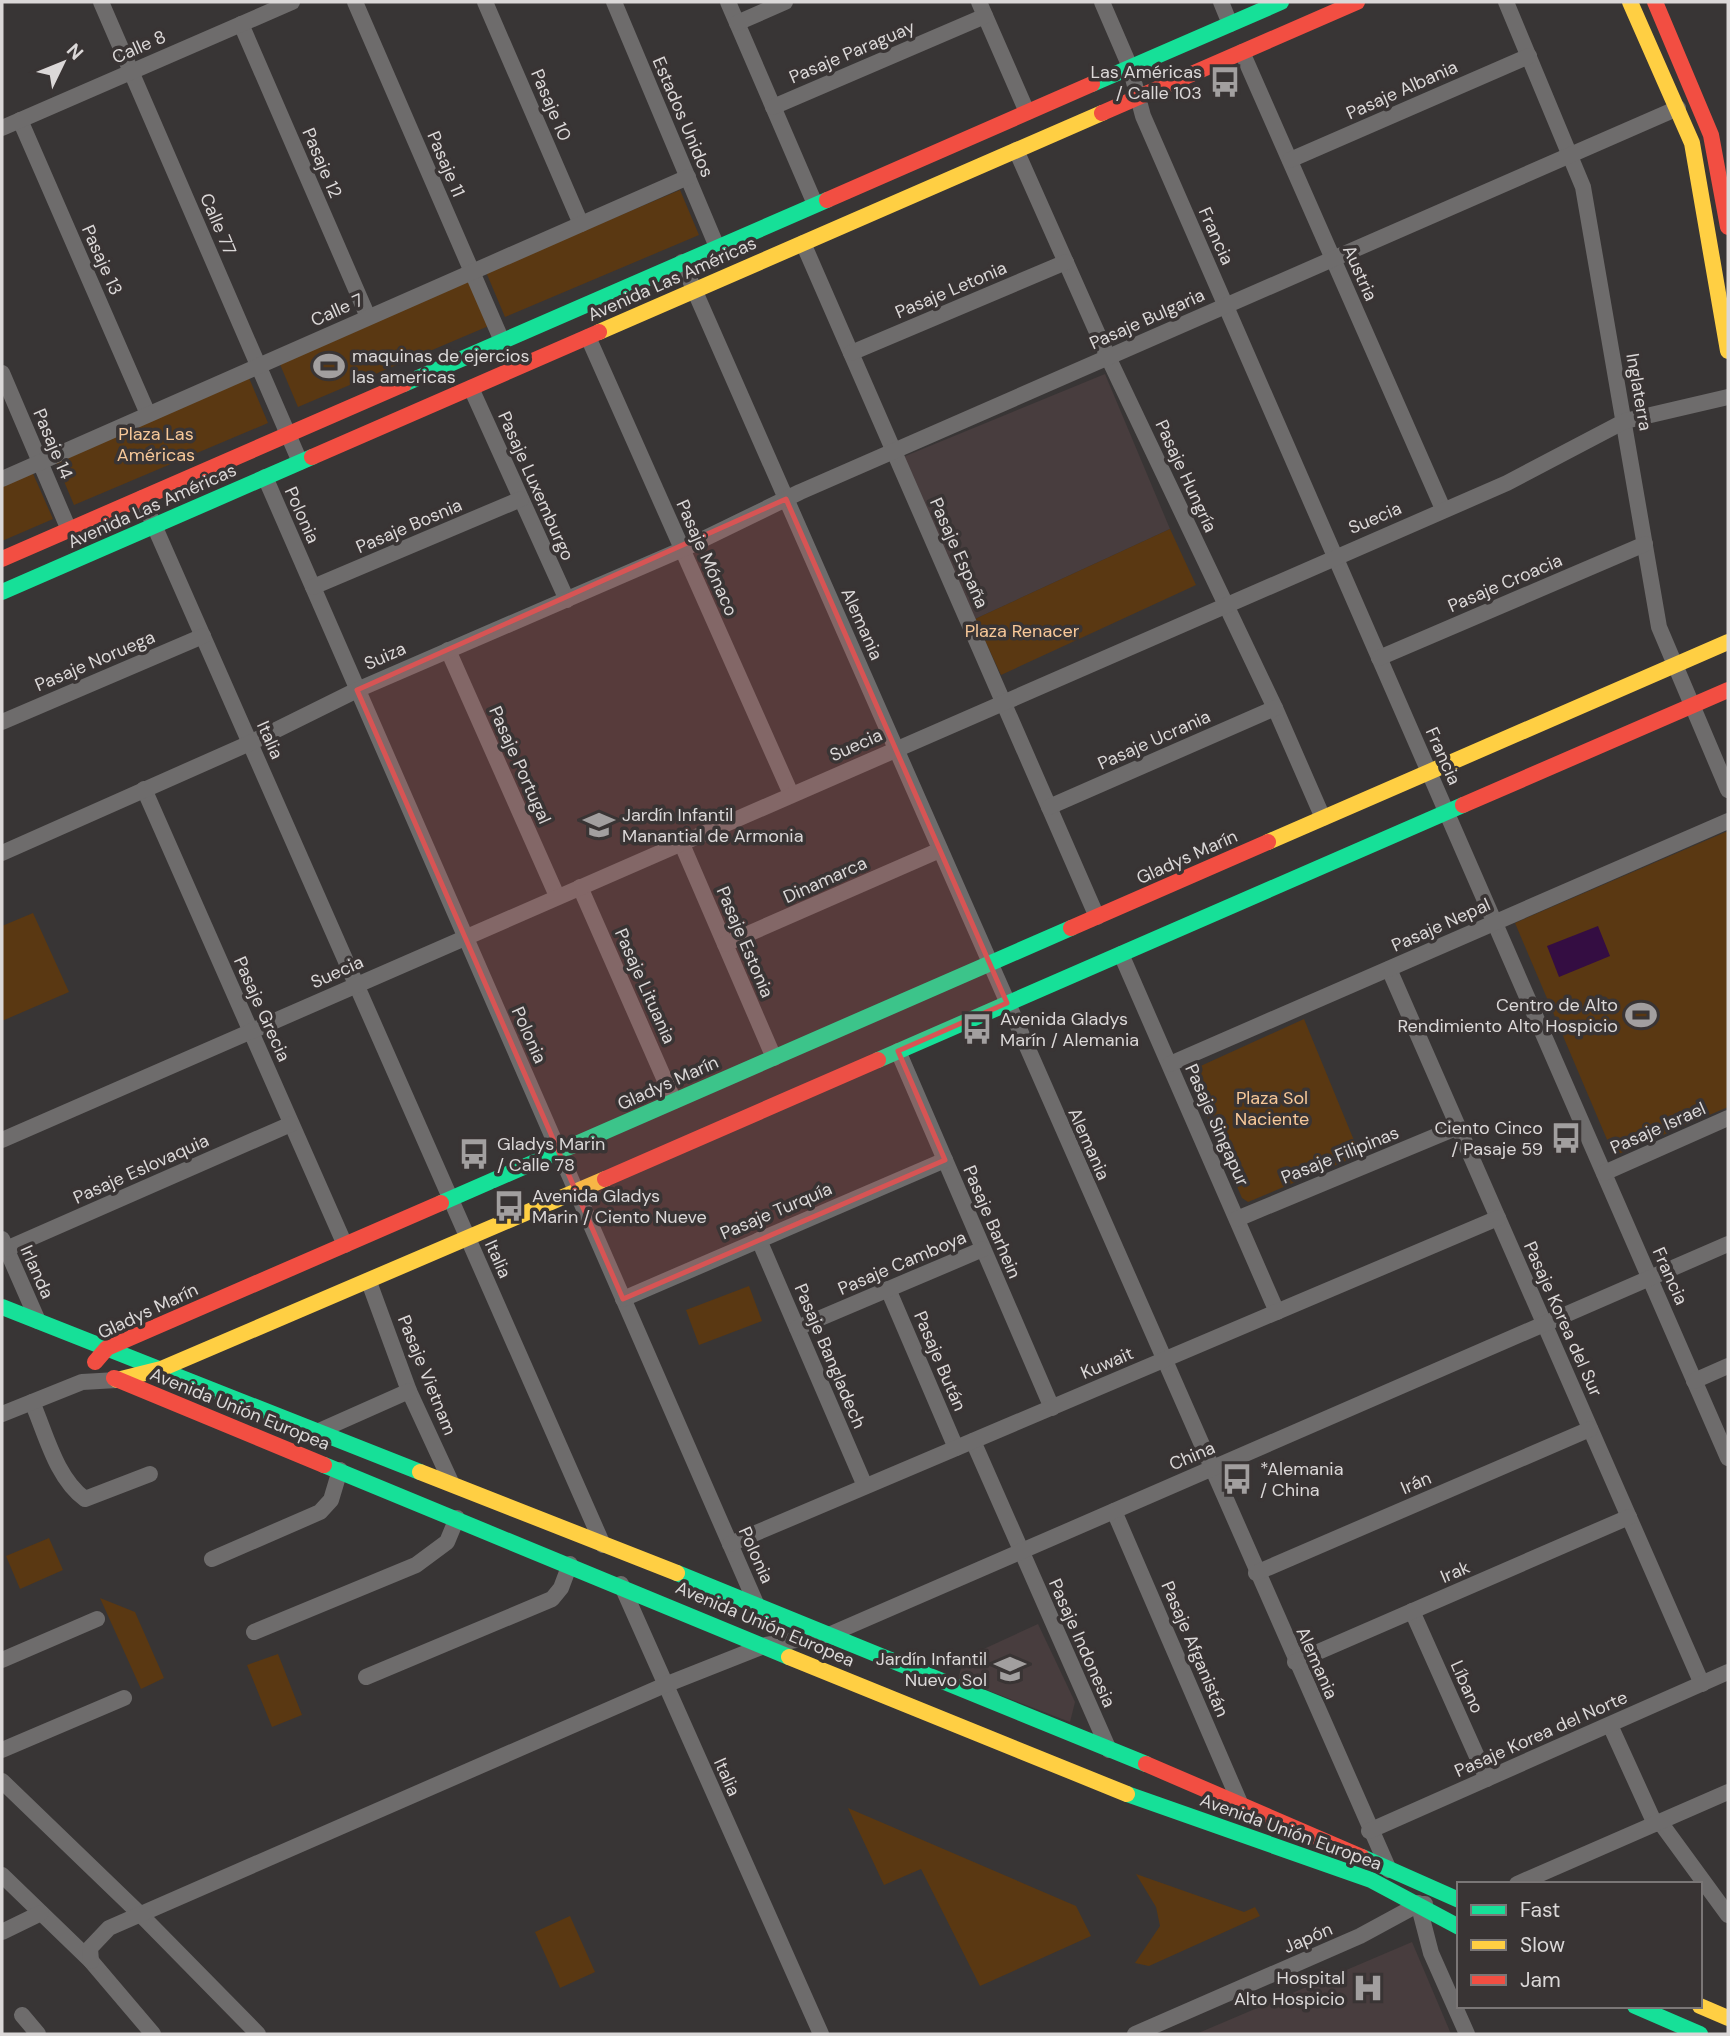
<svg xmlns="http://www.w3.org/2000/svg" width="1730" height="2036" viewBox="0 0 1730 2036" font-family="'DM Sans',sans-serif">
	<style>
		.built { fill: #483d3e }
		.green { fill: #5a3812 }
		.water { fill: #340d42 }
		.lines { fill: none; stroke-linecap: round; stroke-linejoin: round }
		.street { stroke: #6e6c6c; stroke-width: 16 }
		.fast { stroke: #16e098; stroke-width: 16 }
		.slow { stroke: #ffcf43; stroke-width: 16 }
		.jam { stroke: #f24e42; stroke-width: 16 }
		.marked { fill: #d75454; fill-opacity: 0.2; stroke: #d75454; stroke-width: 5; stroke-linejoin: round }
		.labels { text-anchor: middle; dominant-baseline: central; stroke-width: 7; stroke-linejoin: round; paint-order: stroke }
		.street-label { font-size: 18px; fill: #dbd8d8; stroke: #393434 }
		.poi-label { font-size: 18px; fill: #dbd8d8; stroke: #393434; text-anchor: start }
		.park-label { font-size: 18px; fill: #f7c899; stroke: #393434 }
	</style>
	<rect width="100%" height="100%" fill="#383535"/>
	<!-- built -->
	<g class="built">
		<path d="M1105,374L1170,529L975,619L903,457Z"/>
		<path d="M1038,1624L1075,1702L1070,1722L958,1679L964,1658Z"/>
		<path d="M1412,1942L1451,2034H1196Z"/>
	</g>
	<!-- green -->
	<g class="green">
		<path d="M680,190L699,235L505,317L486,272Z"/>
		<path d="M472,280L491,325L298,407L279,362Z"/>
		<path d="M249,378L268,423L74,505L55,460Z"/>
		<path d="M31,469L53,519L2,541V482Z"/>
		<path d="M1170,529L1196,585L1001,675L975,619Z"/>
		<path d="M1728,831V1107L1614,1156L1515,923Z"/>
		<path d="M33,913L69,992L2,1021V926Z"/>
		<path d="M1304,1019L1360,1155L1248,1202L1242,1198L1190,1077L1194,1069Z"/>
		<path d="M749,1286L762,1321L699,1345L686,1310Z"/>
		<path d="M49,1538L63,1570L20,1589L6,1556Z"/>
		<path d="M100,1598L135,1612L164,1678L141,1689Z"/>
		<path d="M278,1654L302,1715L272,1727L247,1665Z"/>
		<path d="M848,1808L1076,1906L1091,1936L980,1986L921,1869L884,1885Z"/>
		<path d="M1136,1874L1244,1912L1255,1907L1260,1916L1149,1966L1135,1963L1160,1926L1156,1907Z"/>
		<path d="M570,1916L595,1972L560,1988L535,1932Z"/>
	</g>
	<!-- water -->
	<path class="water" d="M1598,926L1610,956L1559,977L1547,946Z"/>
	<g class="lines">
		<!-- street -->
		<g class="street">
			<path d="M101,2L300,462"/>
			<path d="M355,2L502,341"/>
			<path d="M485,2L581,224"/>
			<path d="M614,2L717,247"/>
			<path d="M728,2L815,204"/>
			<path d="M979,2L1027,112"/>
			<path d="M1102,2L1130,67L1143,116L1728,1458"/>
			<path d="M1221,2L1230,24"/>
			<path d="M1506,2L1583,187L1659,627L1728,790"/>
			<path d="M737,23L785,2"/>
			<path d="M241,24L368,317"/>
			<path d="M1242,52L1443,509"/>
			<path d="M773,107L985,16"/>
			<path d="M20,120L148,414"/>
			<path d="M2,128L292,2"/>
			<path d="M1016,150L1108,357L1275,708L1323,818"/>
			<path d="M1290,160L1529,56"/>
			<path d="M803,243L1097,917"/>
			<path d="M682,262L1389,1870"/>
			<path d="M588,337L791,794"/>
			<path d="M851,353L1066,262"/>
			<path d="M2,373L69,530"/>
			<path d="M471,388L567,600"/>
			<path d="M265,477L758,1608"/>
			<path d="M2,479L688,177"/>
			<path d="M142,498L603,1545"/>
			<path d="M313,587L521,499"/>
			<path d="M448,650L557,896"/>
			<path d="M1379,658L1645,544"/>
			<path d="M2,722L203,636"/>
			<path d="M144,789L345,1245"/>
			<path d="M1049,807L1275,708"/>
			<path d="M681,842L774,1058"/>
			<path d="M2,853L250,743L357,690L683,549L800,492L1678,108"/>
			<path d="M580,887L674,1101"/>
			<path d="M725,944L940,850"/>
			<path d="M1121,954L1277,1312"/>
			<path d="M1389,969L1702,1684"/>
			<path d="M898,1051L1052,1408"/>
			<path d="M1170,1064L1728,821"/>
			<path d="M2,1140L1507,483L1625,421L1728,397"/>
			<path d="M1604,1173L1728,1118"/>
			<path d="M1237,1219L1458,1127"/>
			<path d="M2,1239L38,1321"/>
			<path d="M759,1240L865,1486"/>
			<path d="M6,1249L291,1124"/>
			<path d="M369,1282L409,1391L451,1482"/>
			<path d="M888,1289L956,1448"/>
			<path d="M623,1299L945,1160"/>
			<path d="M797,1328L983,1249"/>
			<path d="M1694,1381L1728,1366"/>
			<path d="M32,1402C46,1434 56,1478 85,1499L150,1474"/>
			<path d="M2,1414L82,1382L117,1380"/>
			<path d="M319,1431L409,1391"/>
			<path d="M973,1441L1109,1750"/>
			<path d="M1114,1511L1240,1803"/>
			<path d="M730,1544L1498,1218"/>
			<path d="M212,1559L320,1512L331,1500L340,1470"/>
			<path d="M1256,1573L1590,1429"/>
			<path d="M621,1584L821,2034"/>
			<path d="M1412,1611L1487,1779"/>
			<path d="M254,1632L416,1565L447,1542L457,1518"/>
			<path d="M2,1660L97,1619"/>
			<path d="M1295,1662L1629,1517"/>
			<path d="M366,1677L552,1599L561,1588L570,1564"/>
			<path d="M1610,1725L1655,1824"/>
			<path d="M2,1750L124,1698"/>
			<path d="M2,1781L141,1915L258,2034"/>
			<path d="M1660,1822L1728,1915"/>
			<path d="M1369,1831L1728,1672"/>
			<path d="M2,1875L91,1961L153,2034"/>
			<path d="M1517,1884L1728,1792"/>
			<path d="M1418,1903L1431,1953L1467,2034"/>
			<path d="M2,1932L41,1913"/>
			<path d="M91,1961L90,1948L109,1928L665,1685L766,1645L831,1634L1728,1244"/>
			<path d="M22,2015L38,2034"/>
			<path d="M1135,2034L1360,1936L1419,1904H1425"/>
		</g>
		<!-- fast -->
		<g class="fast">
			<path d="M1092,84L1281,2"/>
			<path d="M404,384L827,200"/>
			<path d="M2,592L312,457"/>
			<path d="M878,1060L1463,805"/>
			<path d="M441,1203L1071,928"/>
			<path d="M2,1307L420,1472"/>
			<path d="M324,1465L789,1657"/>
			<path d="M677,1573L1146,1764"/>
			<path d="M1127,1794L1371,1880L1459,1927"/>
			<path d="M1362,1857L1459,1900"/>
			<path d="M1635,2006L1700,2034"/>
		</g>
		<!-- slow -->
		<g class="slow">
			<path d="M1630,2L1692,143L1728,351"/>
			<path d="M599,332L1102,113"/>
			<path d="M1268,842L1728,642"/>
			<path d="M117,1380L161,1369L605,1179"/>
			<path d="M420,1472L677,1573"/>
			<path d="M789,1657L1127,1794"/>
			<path d="M1700,2006L1728,2018"/>
		</g>
		<!-- jam -->
		<g class="jam">
			<path d="M1655,2L1711,135L1728,227"/>
			<path d="M1102,113L1357,2"/>
			<path d="M827,200L1092,84"/>
			<path d="M312,457L599,332"/>
			<path d="M2,559L404,384"/>
			<path d="M1463,805L1728,690"/>
			<path d="M1071,928L1268,842"/>
			<path d="M605,1179L878,1060"/>
			<path d="M95,1362L107,1348L441,1203"/>
			<path d="M114,1378L324,1465"/>
			<path d="M1146,1764L1362,1857"/>
		</g>
	</g>
	<!-- marked area -->
	<path class="marked" d="M786,499L1007,1003L898,1051L945,1160L623,1299L357,690Z"/>
	<!-- icons -->
	<defs>
		<symbol id="bus-bare" viewBox="-9 -9 18 18"><path d="M-5-6H5V4H4V6H2V4H-2V6H-4V4H-5ZM-3.5-4V0h7V-4ZM-3.5 1.2v1.5H-2V1.2ZM2 1.2v1.5H3.5V1.2Z" fill="#a29f9f" stroke="#393434" stroke-width="2.5" paint-order="stroke"/></symbol>
		<symbol id="stadium-bare" viewBox="-9 -9 18 18"><path d="M0-5a6.5 5 0 1 0 0 10a6.5 5 0 1 0 0-10ZM-3.5-1.8h7v3.6h-7Z" fill="#a29f9f" stroke="#393434" stroke-width="2.5" paint-order="stroke"/></symbol>
		<symbol id="school-bare" viewBox="-9 -9 18 18"><path d="M0-5L7-2L0 1L-7-2ZM-4 1L0 2.5L4 1V4Q0 6-4 4Z" fill="#a29f9f" stroke="#393434" stroke-width="2.5" paint-order="stroke"/></symbol>
		<symbol id="hospital-bare" viewBox="-9 -9 18 18"><path d="M-5-5h3v3.5h4V-5h3V5h-3V1.5h-4V5h-3Z" fill="#a29f9f" stroke="#393434" stroke-width="2.5" paint-order="stroke"/></symbol>
	</defs>
	<g fill-rule="evenodd">
		<use href="#bus-bare" x="1203" y="60" width="44" height="44"/>
		<use href="#stadium-bare" x="307" y="344" width="44" height="44"/>
		<use href="#school-bare" x="577" y="803" width="44" height="44"/>
		<use href="#stadium-bare" x="1619" y="993" width="44" height="44"/>
		<use href="#bus-bare" x="955" y="1007" width="44" height="44"/>
		<use href="#bus-bare" x="1544" y="1116" width="44" height="44"/>
		<use href="#bus-bare" x="452" y="1132" width="44" height="44"/>
		<use href="#bus-bare" x="487" y="1184" width="44" height="44"/>
		<use href="#bus-bare" x="1215" y="1457" width="44" height="44"/>
		<use href="#school-bare" x="988" y="1647" width="44" height="44"/>
		<use href="#hospital-bare" x="1346" y="1966" width="44" height="44"/>
	</g>
	<g class="labels">
		<!-- street labels -->
		<g class="street-label">
			<text transform="translate(139 47) rotate(-24)">Calle 8</text>
			<text transform="translate(852 52) rotate(-23)">Pasaje Paraguay</text>
			<text transform="translate(1402 90) rotate(-24)">Pasaje Albania</text>
			<text transform="translate(551 105) rotate(67)">Pasaje 10</text>
			<text transform="translate(683 117) rotate(67)">Estados Unidos</text>
			<text transform="translate(322 163) rotate(67)">Pasaje 12</text>
			<text transform="translate(446 164) rotate(67)">Pasaje 11</text>
			<text transform="translate(218 224) rotate(67)">Calle 77</text>
			<text transform="translate(1216 236) rotate(66)">Francia</text>
			<text transform="translate(102 260) rotate(66)">Pasaje 13</text>
			<text transform="translate(1360 273) rotate(66)">Austria</text>
			<text transform="translate(672 279) rotate(-24)">Avenida Las Américas</text>
			<text transform="translate(951 290) rotate(-23)">Pasaje Letonia</text>
			<text transform="translate(337 310) rotate(-24)">Calle 7</text>
			<text transform="translate(1147 319) rotate(-24)">Pasaje Bulgaria</text>
			<text transform="translate(1639 392) rotate(80)">Inglaterra</text>
			<text transform="translate(53 444) rotate(67)">Pasaje 14</text>
			<text transform="translate(1186 476) rotate(65)">Pasaje Hungría</text>
			<text transform="translate(536 486) rotate(66)">Pasaje Luxemburgo</text>
			<text transform="translate(152 506) rotate(-24)">Avenida Las Américas</text>
			<text transform="translate(302 515) rotate(66)">Polonia</text>
			<text transform="translate(1375 518) rotate(-23)">Suecia</text>
			<text transform="translate(409 526) rotate(-23)">Pasaje Bosnia</text>
			<text transform="translate(959 553) rotate(66)">Pasaje España</text>
			<text transform="translate(707 558) rotate(66)">Pasaje Mónaco</text>
			<text transform="translate(1505 583) rotate(-23)">Pasaje Croacia</text>
			<text transform="translate(862 624) rotate(66)">Alemania</text>
			<text transform="translate(385 656) rotate(-24)">Suiza</text>
			<text transform="translate(95 661) rotate(-23)">Pasaje Noruega</text>
			<text transform="translate(270 740) rotate(66)">Italia</text>
			<text transform="translate(1154 740) rotate(-24)">Pasaje Ucrania</text>
			<text transform="translate(856 745) rotate(-24)">Suecia</text>
			<text transform="translate(1443 756) rotate(66)">Francia</text>
			<text transform="translate(520 765) rotate(66)">Pasaje Portugal</text>
			<text transform="translate(1187 857) rotate(-24)">Gladys Marín</text>
			<text transform="translate(825 880) rotate(-24)">Dinamarca</text>
			<text transform="translate(1441 925) rotate(-24)">Pasaje Nepal</text>
			<text transform="translate(745 942) rotate(67)">Pasaje Estonia</text>
			<text transform="translate(337 972) rotate(-24)">Suecia</text>
			<text transform="translate(645 986) rotate(66)">Pasaje Lituania</text>
			<text transform="translate(262 1009) rotate(66)">Pasaje Grecia</text>
			<text transform="translate(529 1035) rotate(66)">Polonia</text>
			<text transform="translate(668 1083) rotate(-24)">Gladys Marín</text>
			<text transform="translate(1217 1125) rotate(66)">Pasaje Singapur</text>
			<text transform="translate(1658 1128) rotate(-24)">Pasaje Israel</text>
			<text transform="translate(1089 1144) rotate(66)">Alemania</text>
			<text transform="translate(1340 1155) rotate(-22)">Pasaje Filipinas</text>
			<text transform="translate(141 1169) rotate(-24)">Pasaje Eslovaquia</text>
			<text transform="translate(776 1211) rotate(-23)">Pasaje Turquía</text>
			<text transform="translate(992 1222) rotate(67)">Pasaje Barhein</text>
			<text transform="translate(498 1259) rotate(66)">Italia</text>
			<text transform="translate(902 1263) rotate(-23)">Pasaje Camboya</text>
			<text transform="translate(37 1272) rotate(66)">Irlanda</text>
			<text transform="translate(1670 1276) rotate(66)">Francia</text>
			<text transform="translate(148 1311) rotate(-25)">Gladys Marín</text>
			<text transform="translate(1563 1319) rotate(66)">Pasaje Korea del Sur</text>
			<text transform="translate(830 1356) rotate(67)">Pasaje Bangladech</text>
			<text transform="translate(940 1361) rotate(67)">Pasaje Bután</text>
			<text transform="translate(1107 1363) rotate(-23)">Kuwait</text>
			<text transform="translate(427 1375) rotate(68)">Pasaje Vietnam</text>
			<text transform="translate(240 1409) rotate(22)">Avenida Unión Europea</text>
			<text transform="translate(1192 1456) rotate(-23)">China</text>
			<text transform="translate(1416 1483) rotate(-23)">Irán</text>
			<text transform="translate(756 1555) rotate(66)">Polonia</text>
			<text transform="translate(1455 1572) rotate(-23)">Irak</text>
			<text transform="translate(765 1624) rotate(23)">Avenida Unión Europea</text>
			<text transform="translate(1082 1643) rotate(66)">Pasaje Indonesia</text>
			<text transform="translate(1195 1649) rotate(67)">Pasaje Afganistán</text>
			<text transform="translate(1317 1663) rotate(66)">Alemania</text>
			<text transform="translate(1467 1687) rotate(66)">Líbano</text>
			<text transform="translate(1541 1734) rotate(-24)">Pasaje Korea del Norte</text>
			<text transform="translate(727 1777) rotate(66)">Italia</text>
			<text transform="translate(1291 1832) rotate(20)">Avenida Unión Europea</text>
			<text transform="translate(1308 1938) rotate(-23)">Japón</text>
		</g>
		<!-- poi labels -->
		<g class="poi-label">
			<text x="1202" y="72" text-anchor="end">Las Américas<tspan x="1202" dy="21">/ Calle 103</tspan></text>
			<text x="352" y="356">maquinas de ejercios<tspan x="352" dy="21">las americas</tspan></text>
			<text x="622" y="815">Jardín Infantil<tspan x="622" dy="21">Manantial de Armonia</tspan></text>
			<text x="1618" y="1005" text-anchor="end">Centro de Alto<tspan x="1618" dy="21">Rendimiento Alto Hospicio</tspan></text>
			<text x="1000" y="1019">Avenida Gladys<tspan x="1000" dy="21">Marín / Alemania</tspan></text>
			<text x="1543" y="1128" text-anchor="end">Ciento Cinco<tspan x="1543" dy="21">/ Pasaje 59</tspan></text>
			<text x="497" y="1144">Gladys Marin<tspan x="497" dy="21">/ Calle 78</tspan></text>
			<text x="532" y="1196">Avenida Gladys<tspan x="532" dy="21">Marin / Ciento Nueve</tspan></text>
			<text x="1260" y="1469">*Alemania<tspan x="1260" dy="21">/ China</tspan></text>
			<text x="987" y="1659" text-anchor="end">Jardín Infantil<tspan x="987" dy="21">Nuevo Sol</tspan></text>
			<text x="1345" y="1978" text-anchor="end">Hospital<tspan x="1345" dy="21">Alto Hospicio</tspan></text>
		</g>
		<!-- park labels -->
		<g class="park-label">
			<text x="156" y="434">Plaza Las<tspan x="156" dy="21">Américas</tspan></text>
			<text x="1022" y="631">Plaza Renacer</text>
			<text x="1272" y="1098">Plaza Sol<tspan x="1272" dy="21">Naciente</tspan></text>
		</g>
	</g>
	<!-- border -->
	<rect width="1730" height="2036" fill="none" stroke="#dbd8d8" stroke-width="7"/>
	<!-- legend -->
	<rect x="1457" y="1882" width="245" height="126" fill="#393434" stroke="#7a7676" stroke-width="2"/>
	<rect x="1471" y="1905" width="35" height="10" fill="#16e098" stroke="#7a7676" stroke-width="2"/>
	<text x="1520" y="1917" font-size="21" fill="#dbd8d8">Fast</text>
	<rect x="1471" y="1940" width="35" height="10" fill="#ffcf43" stroke="#7a7676" stroke-width="2"/>
	<text x="1520" y="1952" font-size="21" fill="#dbd8d8">Slow</text>
	<rect x="1471" y="1975" width="35" height="10" fill="#f24e42" stroke="#7a7676" stroke-width="2"/>
	<text x="1520" y="1987" font-size="21" fill="#dbd8d8">Jam</text>
	<!-- north arrow -->
	<g transform="translate(63 63) rotate(47)" stroke="#393434" stroke-width="5" paint-order="stroke">
	<path d="M0-5L12 26L0 18L-12 26Z" fill="#dbd8d8"/>
	<text y="-10" font-size="19" font-weight="bold" text-anchor="middle" fill="#dbd8d8">N</text>
	</g>
</svg>
